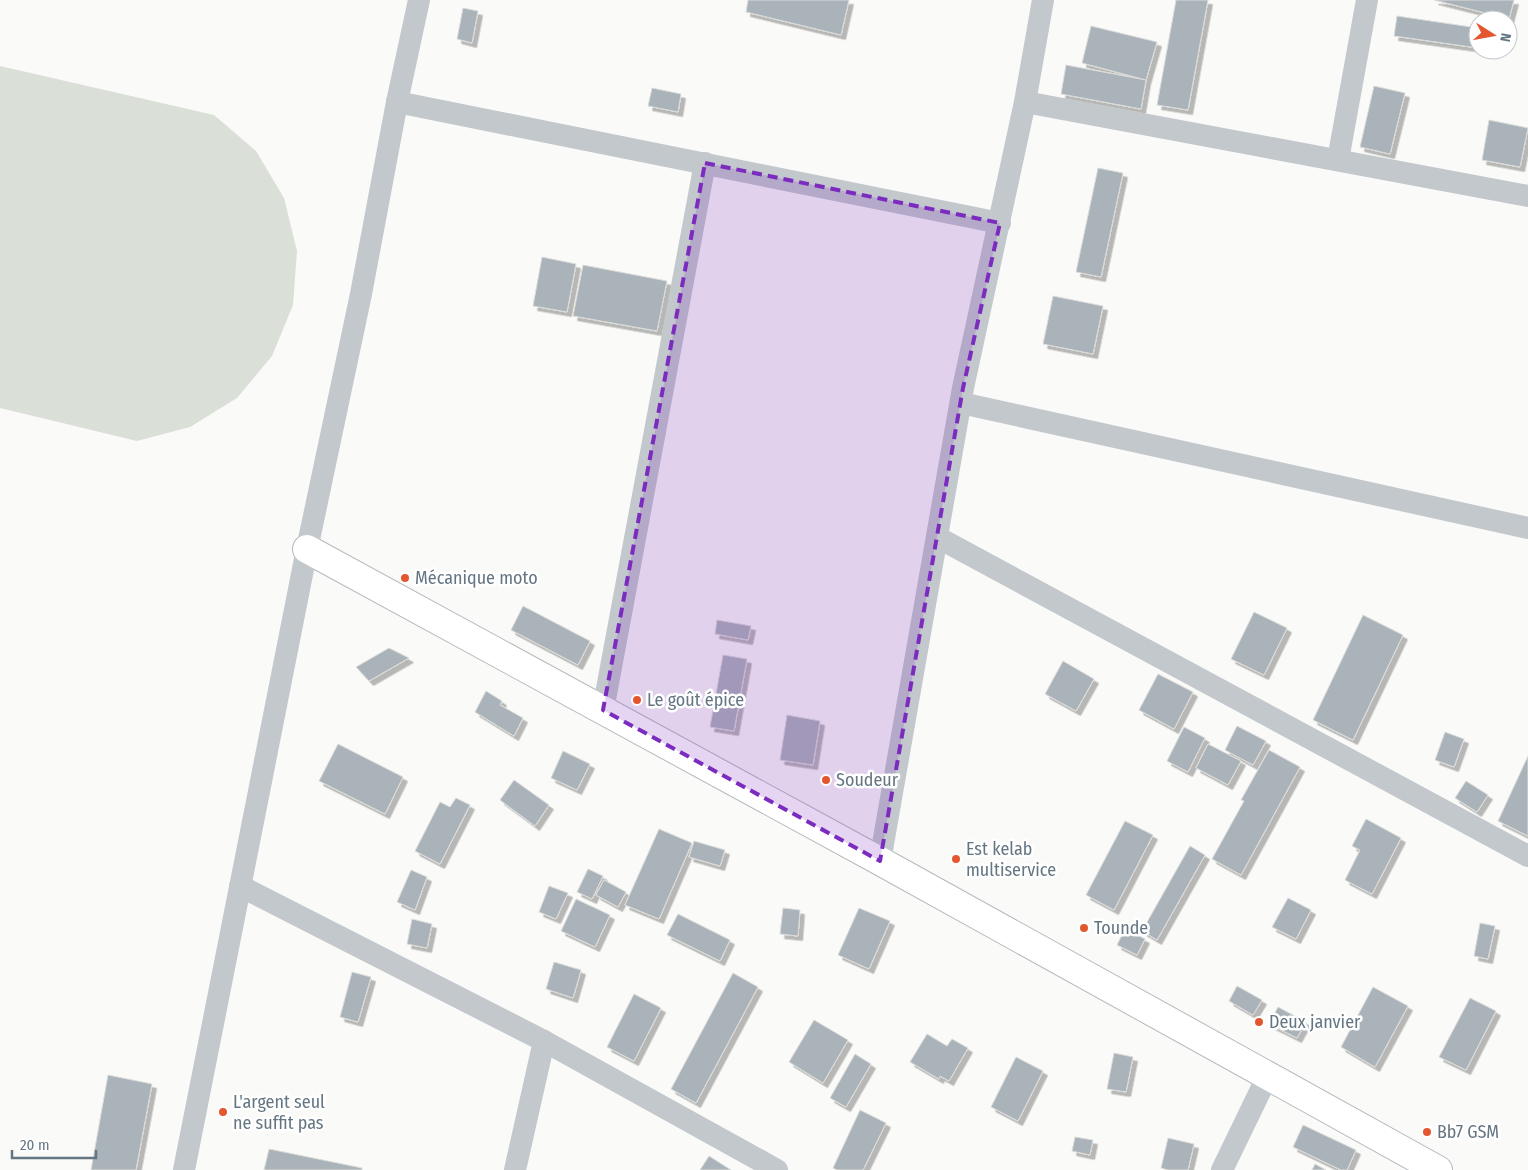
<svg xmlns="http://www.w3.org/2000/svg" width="1528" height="1170" viewBox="0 0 1528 1170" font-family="'Fira Sans Condensed',sans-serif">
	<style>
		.green { fill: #dadfd7 }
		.building { fill: #aab3b9; stroke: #dcdcda; filter: url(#shadow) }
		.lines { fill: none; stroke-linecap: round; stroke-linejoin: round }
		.secondary-casing { stroke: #b3babf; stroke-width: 30 }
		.street { stroke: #c3c8cc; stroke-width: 22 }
		.secondary { stroke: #fff; stroke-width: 28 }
		.marked { fill: #7b2cbf; fill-opacity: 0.2; stroke: #7b2cbf; stroke-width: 4; stroke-dasharray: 10 6; stroke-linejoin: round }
		.poi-dot { fill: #e4572e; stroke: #fff; stroke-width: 2 }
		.labels { text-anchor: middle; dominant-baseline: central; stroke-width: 5; stroke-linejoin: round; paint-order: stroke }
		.poi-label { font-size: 18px; fill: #657683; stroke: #fff; text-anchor: start }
	</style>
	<defs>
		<filter id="shadow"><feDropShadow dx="4.5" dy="4.5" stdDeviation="0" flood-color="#0004"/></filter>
	</defs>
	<rect width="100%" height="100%" fill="#fafaf8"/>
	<!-- green -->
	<path class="green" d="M0,66L214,115L256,151L284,198L297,251L293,305L272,356L237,398L190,427L137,441L0,408Z"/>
	<!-- building -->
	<g class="building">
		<path d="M748,0H849L841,35L746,12Z"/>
		<path d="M1176,0H1208L1188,110L1157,105Z"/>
		<path d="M1434,0H1514L1509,19Z"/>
		<path d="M463,8L478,11L472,43L457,39Z"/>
		<path d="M1397,16L1478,28V48L1394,36Z"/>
		<path d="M1091,26L1157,42L1146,80L1082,63Z"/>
		<path d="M1066,65L1146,80L1141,109L1061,94Z"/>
		<path d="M1374,86L1405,93L1390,154L1360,147Z"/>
		<path d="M652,88L681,94L678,112L648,106Z"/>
		<path d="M1489,120L1528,128L1520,167L1482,160Z"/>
		<path d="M1098,168L1123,173L1101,277L1076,272Z"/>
		<path d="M542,257L576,264L567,312L533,306Z"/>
		<path d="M583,265L667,281L657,331L573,316Z"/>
		<path d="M1053,296L1103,306L1093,354L1043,344Z"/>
		<path d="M523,606L590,641L578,665L511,630Z"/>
		<path d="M1254,612L1287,628L1264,675L1231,659Z"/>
		<path d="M1363,615L1403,635L1353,740L1313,720Z"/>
		<path d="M717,620L751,626L748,640L715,634Z"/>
		<path d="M389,648L409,658L369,681L356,667Z"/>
		<path d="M723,655L747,659L734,731L710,727Z"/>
		<path d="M1063,661L1094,679L1076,711L1045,694Z"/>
		<path d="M1158,674L1193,692L1174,729L1139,710Z"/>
		<path d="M486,691L502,701L500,705L523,718L514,736L475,712Z"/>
		<path d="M787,715L820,721L813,765L780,760Z"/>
		<path d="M1237,726L1266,741L1253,765L1225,750Z"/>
		<path d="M1184,727L1205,738L1188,772L1167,761Z"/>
		<path d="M1445,732L1464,739L1454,767L1435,760Z"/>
		<path d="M338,744L403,777L385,814L319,781Z"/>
		<path d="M1208,744L1241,761L1228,785L1196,768Z"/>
		<path d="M1269,750L1300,767L1241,875L1212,859L1244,801L1241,800Z"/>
		<path d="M563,751L590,764L577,790L551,778Z"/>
		<path d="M1528,756V836L1498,821Z"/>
		<path d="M514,780L549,805L535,826L500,800Z"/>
		<path d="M1466,781L1488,795L1477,812L1455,798Z"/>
		<path d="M456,798L470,805L440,864L415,851L440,802L450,807Z"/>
		<path d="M1366,819L1401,838L1372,894L1345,880L1360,850L1352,846Z"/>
		<path d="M1125,821L1153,835L1114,910L1086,895Z"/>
		<path d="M659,829L692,843L659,919L625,905Z"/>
		<path d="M694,841L725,850L720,866L689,857Z"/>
		<path d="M1190,846L1205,855L1157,940L1142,931Z"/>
		<path d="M588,869L603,876L592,899L577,892Z"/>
		<path d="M411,870L427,877L415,910L397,902Z"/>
		<path d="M604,880L626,892L618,907L596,895Z"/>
		<path d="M549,886L568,893L556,919L539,912Z"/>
		<path d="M1288,898L1311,910L1296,939L1272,927Z"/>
		<path d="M576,899L610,915L595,947L561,931Z"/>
		<path d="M783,908L800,910L798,936L780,934Z"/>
		<path d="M859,908L890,921L869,969L838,955Z"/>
		<path d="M678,914L730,940L720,961L667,935Z"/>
		<path d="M412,919L432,924L427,948L407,944Z"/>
		<path d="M1480,923L1495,926L1488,959L1474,956Z"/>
		<path d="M1125,929L1145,939L1137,955L1117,945Z"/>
		<path d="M554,962L581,970L573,998L546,989Z"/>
		<path d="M352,972L371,977L358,1022L340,1017Z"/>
		<path d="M733,973L758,987L696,1103L671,1089Z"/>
		<path d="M1237,986L1262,1000L1253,1015L1229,1001Z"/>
		<path d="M1373,987L1408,1006L1375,1067L1341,1047Z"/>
		<path d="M634,994L661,1008L634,1061L607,1047Z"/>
		<path d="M1470,998L1496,1011L1466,1070L1439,1057Z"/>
		<path d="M1278,1007L1306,1022L1297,1038L1269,1024Z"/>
		<path d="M814,1020L848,1040L823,1083L789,1062Z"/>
		<path d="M927,1034L947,1046L952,1039L968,1048L949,1081L940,1076L939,1079L910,1062Z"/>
		<path d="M1114,1053L1133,1057L1126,1092L1107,1089Z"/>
		<path d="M855,1054L871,1064L846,1107L830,1098Z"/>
		<path d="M1016,1057L1043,1071L1018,1121L991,1107Z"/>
		<path d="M108,1075L152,1084L136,1170H91Z"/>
		<path d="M860,1110L886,1123L863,1170H837L833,1168Z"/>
		<path d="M1303,1125L1356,1150L1347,1170H1341L1293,1147Z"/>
		<path d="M1075,1137L1093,1140L1090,1155L1072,1151Z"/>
		<path d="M1168,1138L1194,1144L1188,1170H1168L1161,1168Z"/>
		<path d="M269,1149L362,1168V1170H264Z"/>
		<path d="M709,1156L731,1170H700Z"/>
		<path d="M1315,1164L1326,1170H1312Z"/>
	</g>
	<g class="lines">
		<defs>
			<path id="secondary" d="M307,549L880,861L1438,1170"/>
		</defs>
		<!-- secondary casing -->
		<use href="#secondary" class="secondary-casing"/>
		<!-- street -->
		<g class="street">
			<path d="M397,102L1000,223"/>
			<path d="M1025,102L1528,196"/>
			<path d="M1338,160L1367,0"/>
			<path d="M961,403L1528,528"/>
			<path d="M937,537L1528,856"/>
			<path d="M603,710L705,163"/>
			<path d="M880,861L963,388L1025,102L1043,0"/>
			<path d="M240,886L544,1041L777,1170"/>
			<path d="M184,1170L307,549L361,294L397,102L419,0"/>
			<path d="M515,1170L544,1041"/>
			<path d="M1222,1170L1268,1075"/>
		</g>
		<!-- secondary -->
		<use href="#secondary" class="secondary"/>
	</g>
	<!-- marked area -->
	<path class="marked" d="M705,163L1000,223L963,388L880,861L603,710Z"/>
	<!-- markers -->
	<g class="poi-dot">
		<circle cx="405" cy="578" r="5"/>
		<circle cx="637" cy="700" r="5"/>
		<circle cx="826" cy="780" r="5"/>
		<circle cx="956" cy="859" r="5"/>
		<circle cx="1084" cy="928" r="5"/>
		<circle cx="1259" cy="1022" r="5"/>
		<circle cx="223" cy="1112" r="5"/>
		<circle cx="1427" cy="1132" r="5"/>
	</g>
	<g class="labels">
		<!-- poi labels -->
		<g class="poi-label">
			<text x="415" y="578">Mécanique moto</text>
			<text x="647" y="700">Le goût épice</text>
			<text x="836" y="780">Soudeur</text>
			<text x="966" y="849">Est kelab<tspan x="966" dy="21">multiservice</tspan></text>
			<text x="1094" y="928">Tounde</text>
			<text x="1269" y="1022">Deux janvier</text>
			<text x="233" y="1102">L'argent seul<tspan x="233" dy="21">ne suffit pas</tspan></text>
			<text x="1437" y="1132">Bb7 GSM</text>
		</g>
	</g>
	<!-- north arrow -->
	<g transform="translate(1493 35) rotate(101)"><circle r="24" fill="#ffffff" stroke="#c1c8cd"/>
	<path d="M0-4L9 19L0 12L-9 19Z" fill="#e4572e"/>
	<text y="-8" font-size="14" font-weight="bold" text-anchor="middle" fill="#657683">N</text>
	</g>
	<!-- scale -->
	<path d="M12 1150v8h84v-8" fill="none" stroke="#657683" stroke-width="2.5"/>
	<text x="20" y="1150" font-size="15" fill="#657683" stroke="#ffffff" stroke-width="4" paint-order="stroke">20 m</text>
</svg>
